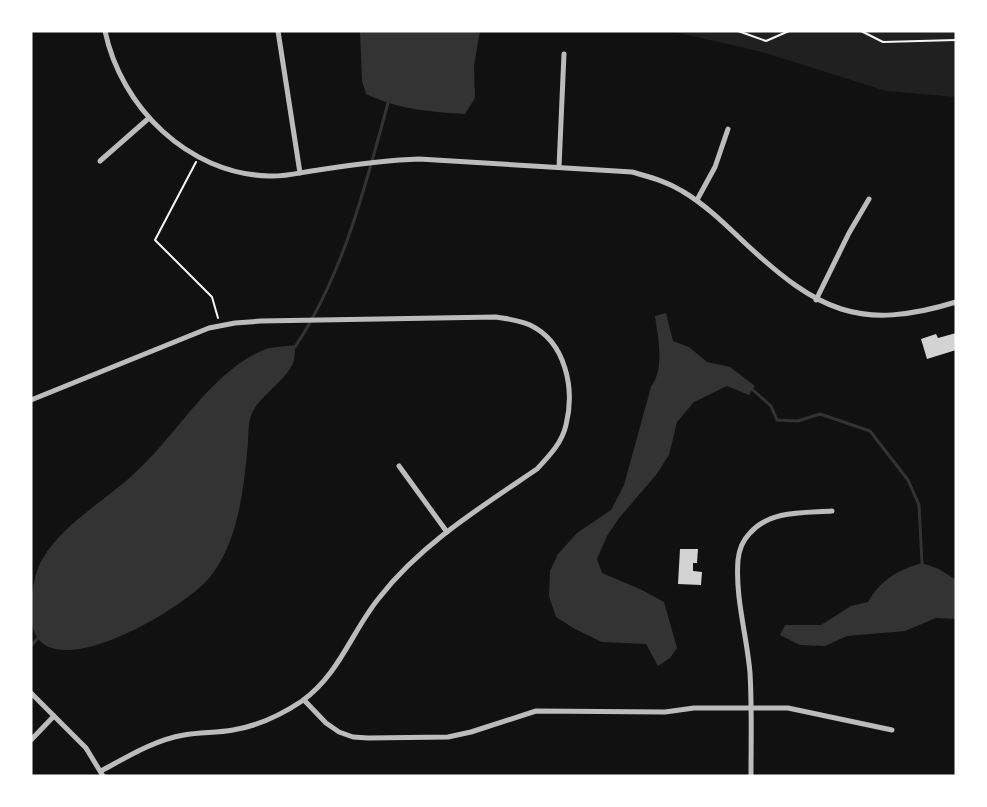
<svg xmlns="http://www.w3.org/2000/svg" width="987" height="807" viewBox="0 0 987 807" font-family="Roboto,sans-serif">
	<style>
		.green { fill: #202020 }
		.water { fill: #333 }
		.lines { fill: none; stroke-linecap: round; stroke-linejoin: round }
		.stream { stroke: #333; stroke-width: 3 }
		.building { fill: #d3d3d3 }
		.path { stroke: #f5f5f5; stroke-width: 2 }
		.minor { stroke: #bcbcbc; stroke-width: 5 }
	</style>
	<rect width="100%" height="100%" fill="#111"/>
	<!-- green -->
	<path class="green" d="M671,31H956V97L886,91L762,52Z"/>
	<!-- water -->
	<g class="water">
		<path d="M360,31H480L474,66L475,98L465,114C431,112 397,109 366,94L362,81Z"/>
		<path d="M666,313L673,341L689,347L707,362L730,367L755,386L749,395L727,386L694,402L677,422L669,455L656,475L619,518L607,536L597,559L602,573L642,590L664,602L677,648L670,658L658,666L646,644L602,642L575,629L556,617L549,596L550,571L558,554L577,533L611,510L624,485L651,387C665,368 658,338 655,316Z"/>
		<path d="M295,345C295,350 295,358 293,363C287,379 259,397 252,413C247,424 249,441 247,453C243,495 237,543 210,577C185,609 31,701 31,613C31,596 34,572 43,558C65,521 112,497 142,466C180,429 211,374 261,351C270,346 285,347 295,345Z"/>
		<path d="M922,563L939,569L956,580V619L936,618L905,631L847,636L825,646L800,645L780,635L785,625H821L851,606L868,602C882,579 896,571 922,563Z"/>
	</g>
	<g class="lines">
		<!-- stream -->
		<g class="stream">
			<path d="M295,347C344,273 365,187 388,103"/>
			<path d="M753,390L771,406L777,420L798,421L820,414L870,431L908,480L919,505L922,563"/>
			<path d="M31,646L38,638"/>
		</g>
	</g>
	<!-- building -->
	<g class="building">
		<path d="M956,333V350L927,359L921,339L936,334L938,338Z"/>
		<path d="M680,549H698L697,563H693V571L702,572L701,585L678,584Z"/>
	</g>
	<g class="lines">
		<!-- path -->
		<g class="path">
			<path d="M738,31L766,41L789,31"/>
			<path d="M861,31L883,42L956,40"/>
			<path d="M196,162L155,240L212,297L218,318"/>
		</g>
		<!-- minor -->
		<g class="minor">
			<path d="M105,31C121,107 188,174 269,176C285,177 302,172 318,170C351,165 385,160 419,159L632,172C649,177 666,181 682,191C706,205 726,225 746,244C817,310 859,332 956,302"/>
			<path d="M278,31L300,173"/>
			<path d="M100,161L149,118"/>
			<path d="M559,167L564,54"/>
			<path d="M697,200L715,167L728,129"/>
			<path d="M816,300L849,233L869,199"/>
			<path d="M31,400L209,328L235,323L261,321L496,317C508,319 519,320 530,325C566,342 575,389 566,425C562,443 549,456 537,469C481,507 421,544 379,598C352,631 339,675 302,701C281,715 258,726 233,730C217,733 200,732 184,735C154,740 127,757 101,771"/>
			<path d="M399,466L447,532"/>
			<path d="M31,693L86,748L103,776"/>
			<path d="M304,700L326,723L339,732L353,737L368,738L448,737L471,732L536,711L665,712L694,708H788L892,730"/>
			<path d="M31,740L54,716"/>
			<path d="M751,776C751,742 752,707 750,673C747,636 735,598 738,560C739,550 743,540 750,533C770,510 804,513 832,511"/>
		</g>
	</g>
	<!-- border -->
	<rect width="987" height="807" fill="none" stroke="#ffffff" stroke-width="65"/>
</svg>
